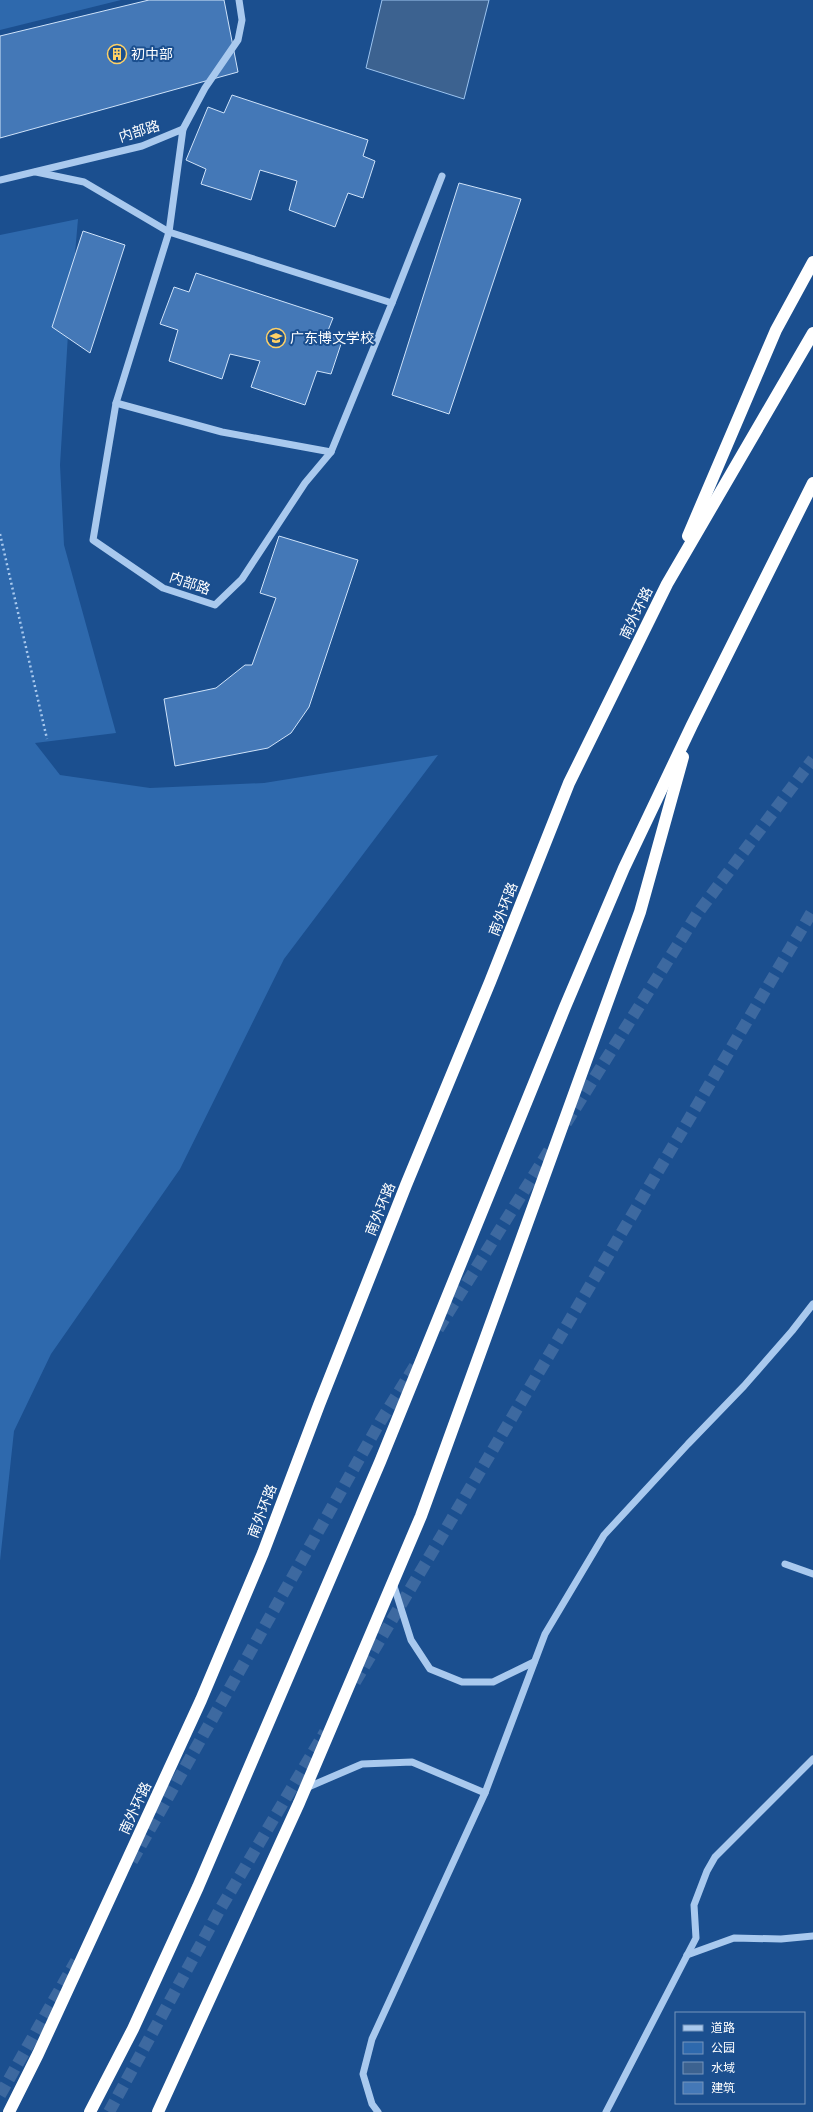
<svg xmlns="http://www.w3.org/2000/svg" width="813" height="2112" viewBox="0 0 813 2112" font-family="Jost,'Noto Sans SC',sans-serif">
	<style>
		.green { fill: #2e69ad }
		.water { fill: #3c6290; stroke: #9cc4f0 }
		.building { fill: #4478b7; stroke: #cfe3fa }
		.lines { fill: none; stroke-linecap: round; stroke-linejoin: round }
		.highway-tunnel { stroke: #3d69a0; stroke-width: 12; stroke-dasharray: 12 6; stroke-linecap: butt }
		.path { stroke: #a9c9ee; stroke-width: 2.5; stroke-dasharray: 2 3; stroke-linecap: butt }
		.minor { stroke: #a9c9ee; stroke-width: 7 }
		.highway { stroke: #fff; stroke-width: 12 }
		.labels { text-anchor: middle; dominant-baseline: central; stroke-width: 4; stroke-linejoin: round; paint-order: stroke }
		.poi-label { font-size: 14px; fill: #fff; stroke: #1b4f8f; text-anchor: start }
		.street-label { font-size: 14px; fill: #fff; stroke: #1b4f8f }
	</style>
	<rect width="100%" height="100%" fill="#1b4f8f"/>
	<!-- green -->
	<g class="green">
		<path d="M0,0H121L0,30Z"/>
		<path d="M78,219L68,334L60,465L64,545L116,733L35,743L60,775L150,788L264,783L438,755L284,959L180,1169L51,1354L14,1431L0,1561V235Z"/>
	</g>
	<!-- water -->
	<path class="water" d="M382,0H489L464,99L366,68Z"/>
	<!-- building -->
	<g class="building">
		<path d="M149,0H224L238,72L0,138V36Z"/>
		<path d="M232,95L368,140L363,156L375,161L363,198L348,193L335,227L289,210L297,181L260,170L251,200L201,184L206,169L186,160L208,107L224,113Z"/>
		<path d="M459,183L521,199L449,414L392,395Z"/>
		<path d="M83,231L125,245L90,353L52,327Z"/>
		<path d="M196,273L333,318L327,333L343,338L331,374L317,371L305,405L251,387L260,361L230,354L222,379L169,361L178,330L160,324L174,287L189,292Z"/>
		<path d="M279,536L358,560L309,707L291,733L268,748L175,766L164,699L216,688L245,665H252L276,598L260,593Z"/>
	</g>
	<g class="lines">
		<!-- highway-tunnel -->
		<g class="highway-tunnel">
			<path d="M566,1123L697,914L813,759"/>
			<path d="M438,1329L552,1146"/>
			<path d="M355,1682L813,910"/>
			<path d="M132,1861L380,1422L418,1361"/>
			<path d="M0,2095L76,1961"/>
			<path d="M109,2112L219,1911L325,1732"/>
		</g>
		<!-- path -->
		<path class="path" d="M0,534L47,739"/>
		<!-- minor -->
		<g class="minor">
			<path d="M183,129L205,88L238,40L242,20L239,0"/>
			<path d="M36,172L84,182L169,232L116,403L93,540L163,588L215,605L242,579L305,483L331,452"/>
			<path d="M0,180L142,146L183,129L169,232L392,303L331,452L222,432L116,403"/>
			<path d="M392,303L442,176"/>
			<path d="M785,1564L813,1574"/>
			<path d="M393,1583L411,1640L430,1669L462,1682H493L534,1662"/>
			<path d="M306,1788L362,1764L412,1762L485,1793L545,1634L604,1535L688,1444L744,1386L792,1331L813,1304"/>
			<path d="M687,1955L734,1938L781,1939L813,1936"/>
			<path d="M378,2112L372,2104L363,2074L372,2039L485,1793"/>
			<path d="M606,2112L696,1938L694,1905L707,1871L715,1857L813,1759"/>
		</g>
		<!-- highway -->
		<g class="highway">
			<path d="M688,536L776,330L813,262"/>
			<path d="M9,2112L38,2054L201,1700L263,1553L319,1405L406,1185L490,982L569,783L667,584L813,333"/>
			<path d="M90,2112L133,2029L198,1887L380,1462L565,1007L624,868L692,725L813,483"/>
			<path d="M158,2112L299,1803L421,1516L640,912L683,757"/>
		</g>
	</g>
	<!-- icons -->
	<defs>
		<symbol id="building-ring" viewBox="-11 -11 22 22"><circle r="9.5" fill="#1b4f8f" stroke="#ffd166" stroke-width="1.5"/><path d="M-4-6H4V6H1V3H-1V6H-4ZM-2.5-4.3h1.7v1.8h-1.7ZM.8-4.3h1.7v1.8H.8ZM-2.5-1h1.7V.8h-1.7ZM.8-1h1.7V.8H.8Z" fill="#ffd166"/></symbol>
		<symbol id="school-ring" viewBox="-11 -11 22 22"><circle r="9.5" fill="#1b4f8f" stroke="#ffd166" stroke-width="1.5"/><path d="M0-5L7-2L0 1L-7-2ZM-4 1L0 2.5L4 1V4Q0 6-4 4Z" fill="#ffd166"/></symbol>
	</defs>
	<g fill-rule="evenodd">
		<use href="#building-ring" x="106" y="43" width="22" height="22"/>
		<use href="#school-ring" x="265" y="327" width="22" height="22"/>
	</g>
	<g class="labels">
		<!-- poi labels -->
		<g class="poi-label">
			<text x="131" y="54">初中部</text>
			<text x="290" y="338">广东博文学校</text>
		</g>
		<!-- street labels -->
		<g class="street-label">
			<text transform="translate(139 131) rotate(-17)">内部路</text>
			<text transform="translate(190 583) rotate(19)">内部路</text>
			<text transform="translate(636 613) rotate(-64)">南外环路</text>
			<text transform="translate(503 909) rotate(-69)">南外环路</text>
			<text transform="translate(380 1209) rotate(-68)">南外环路</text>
			<text transform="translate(262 1511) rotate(-69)">南外环路</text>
			<text transform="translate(135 1808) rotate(-65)">南外环路</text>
		</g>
	</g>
	<!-- legend -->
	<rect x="675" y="2012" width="130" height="92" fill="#1b4f8f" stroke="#7695bc"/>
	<rect x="683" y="2025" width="20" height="6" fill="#a9c9ee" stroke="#7695bc"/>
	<text x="711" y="2032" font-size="12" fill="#ffffff">道路</text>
	<rect x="683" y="2042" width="20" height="12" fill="#2e69ad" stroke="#7695bc"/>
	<text x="711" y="2052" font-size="12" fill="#ffffff">公园</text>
	<rect x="683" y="2062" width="20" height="12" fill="#3c6290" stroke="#7695bc"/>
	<text x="711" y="2072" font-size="12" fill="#ffffff">水域</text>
	<rect x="683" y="2082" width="20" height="12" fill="#4478b7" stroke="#7695bc"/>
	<text x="711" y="2092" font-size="12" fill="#ffffff">建筑</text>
</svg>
